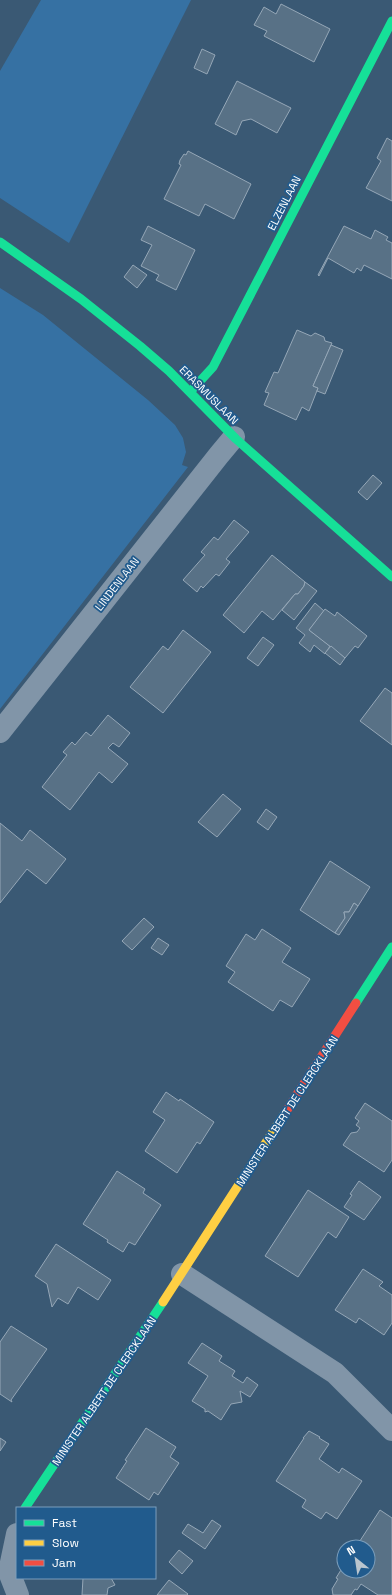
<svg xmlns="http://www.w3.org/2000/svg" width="392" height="1595" viewBox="0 0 392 1595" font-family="'Space Grotesk',sans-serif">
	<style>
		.green { fill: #3671a3 }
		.building { fill: #587186; stroke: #95a7b7 }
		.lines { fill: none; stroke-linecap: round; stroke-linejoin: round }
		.street { stroke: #8195a8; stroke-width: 22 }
		.fast { stroke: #16e098; stroke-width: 9 }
		.slow { stroke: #ffcf43; stroke-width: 9 }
		.jam { stroke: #f24e42; stroke-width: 9 }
		.labels { text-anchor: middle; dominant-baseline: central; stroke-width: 3.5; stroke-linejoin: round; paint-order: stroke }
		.street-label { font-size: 11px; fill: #fff; stroke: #215b8d }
	</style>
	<rect width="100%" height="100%" fill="#3a5974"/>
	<!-- green -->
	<g class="green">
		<path d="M41,0H191L69,243L0,198V71Z"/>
		<path d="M0,288L43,315L148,400L175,425L183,438L186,452L182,465L188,467L0,709Z"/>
	</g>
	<!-- building -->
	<g class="building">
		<path d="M281,4L330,29L314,62L264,36L267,31L254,25L264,7L276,14Z"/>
		<path d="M202,49L215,55L207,74L194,68Z"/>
		<path d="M237,81L291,108L277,133L251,119L242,121L236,135L215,124Z"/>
		<path d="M387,138L392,141V201L366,188L381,161L377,158Z"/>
		<path d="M188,151L251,184L234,219L205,204L199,216L164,199L181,165L179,164L180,160L184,154L186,155Z"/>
		<path d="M148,226L195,250L176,290L156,280L159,275L141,266L152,245L141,240Z"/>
		<path d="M344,226L371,239L375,230L388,237L386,240L392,243V279L364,265L361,271L357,268L354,273L328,258L319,276L318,275Z"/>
		<path d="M133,265L147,275L137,288L124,277Z"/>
		<path d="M297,330L311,336L315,333L324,337L325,341L332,343L313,386L318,388L309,411L302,407L296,420L264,405L269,393L265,392L274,372L278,373Z"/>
		<path d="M331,345L343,350L325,394L317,391L318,388L313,386Z"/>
		<path d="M373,475L382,483L367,500L358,492Z"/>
		<path d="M234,520L249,532L226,559L230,562L219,576L216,574L203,588L201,586L197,592L183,580L205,555L201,552L214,537L218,540Z"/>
		<path d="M272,555L305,582L304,586L298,594H295L273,620L262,611L244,633L223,615Z"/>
		<path d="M305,582L317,591L294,620L282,610L295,594H298L304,586Z"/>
		<path d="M315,603L324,611L309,630L330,646L325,654L314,645L310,652L299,643L305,635L296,628Z"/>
		<path d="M325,609L335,616L337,612L367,636L358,648L355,646L345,658L309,630Z"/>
		<path d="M183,630L211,652L163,713L130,687L163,646L168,650Z"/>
		<path d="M263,637L274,645L258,666L247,658Z"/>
		<path d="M331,646L345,658L340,665L325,653Z"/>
		<path d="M385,688L392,693V745L360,721Z"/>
		<path d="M108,715L130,733L119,747L113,743L108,748L128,764L112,783L99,772L70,810L42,787L67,755L63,752L72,742L75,745L86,732L91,736Z"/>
		<path d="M223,794L241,809L217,837L198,822Z"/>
		<path d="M266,809L277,817L268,830L257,822Z"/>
		<path d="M0,823L22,841L30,830L66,859L46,884L27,869L0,903Z"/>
		<path d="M330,861L370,887L358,906L354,903L349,912H344L345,918L335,933L300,910Z"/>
		<path d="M354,903L358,906L339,935L335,933L345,918L344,912H349Z"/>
		<path d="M144,918L154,927L132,950L122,941Z"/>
		<path d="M262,929L291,948L282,962L310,979L292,1007L280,1000L273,1011L228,982L235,972L226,966L246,934L255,940Z"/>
		<path d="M158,938L169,945L162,955L151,948Z"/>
		<path d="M166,1092L179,1101L180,1099L214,1122L200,1144L197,1142L177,1173L145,1151L165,1120L153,1112Z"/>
		<path d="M365,1103L392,1121V1160L384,1172L343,1145L351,1133L357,1132L360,1128L356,1125L359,1121L355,1118Z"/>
		<path d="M117,1171L145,1189L143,1193L161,1205L135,1245L129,1242L123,1252L107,1242L108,1240L83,1224Z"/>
		<path d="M359,1181L381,1197L364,1220L344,1207L352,1195L350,1194Z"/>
		<path d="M308,1190L349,1217L336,1238L328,1232L298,1277L265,1256Z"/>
		<path d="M56,1244L111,1280L98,1300L78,1287L68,1304L58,1298L52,1307L47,1284L35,1276Z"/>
		<path d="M363,1269L383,1282L379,1286L392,1295V1323L384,1335L359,1318L356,1323L335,1310Z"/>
		<path d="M11,1326L47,1349L11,1400L12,1402L0,1394V1342Z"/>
		<path d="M202,1343L222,1356L219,1361L235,1371L232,1376L243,1383L247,1377L258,1385L250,1397L240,1391L242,1402L231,1404L221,1420L208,1411L205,1412V1409L192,1401L208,1376L188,1363Z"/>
		<path d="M146,1428L176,1447L170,1457L179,1463L158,1495L154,1492L149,1500L116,1478L127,1461L125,1460Z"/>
		<path d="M309,1431L320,1437L319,1438L329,1444L319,1459L339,1473L342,1468L362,1481L337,1519L326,1512L321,1519L302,1507L306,1500L276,1481L304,1438H303Z"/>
		<path d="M0,1438L6,1442L0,1451Z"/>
		<path d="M380,1510L392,1518V1595H378L361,1584L357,1590L355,1589L351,1595H333L332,1589L338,1579L336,1578L344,1565V1571H368V1547H356Z"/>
		<path d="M212,1520L221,1526L205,1549L182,1533L188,1524L203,1533Z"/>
		<path d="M179,1550L193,1561L182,1574L169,1562Z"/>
		<path d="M83,1578H111L115,1585L108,1588L107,1595H82Z"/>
		<path d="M169,1580L188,1594L187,1595H157Z"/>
	</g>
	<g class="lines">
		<!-- street -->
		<g class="street">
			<path d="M0,732L219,455L234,437"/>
			<path d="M182,1274L335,1373L392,1430"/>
			<path d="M17,1534L9,1572L18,1595"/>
		</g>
		<!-- fast -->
		<g class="fast">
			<path d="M0,242L81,299L140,346L169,371L236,439L392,577"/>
			<path d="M191,391L213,367L392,21"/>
			<path d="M356,1003L392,947"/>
			<path d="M25,1508L163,1302"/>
		</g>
		<!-- slow -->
		<path class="slow" d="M163,1302L285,1113"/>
		<!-- jam -->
		<path class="jam" d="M285,1113L356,1003"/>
	</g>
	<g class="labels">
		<!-- street labels -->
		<g class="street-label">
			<text transform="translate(284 203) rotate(-63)">ELZENLAAN</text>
			<text transform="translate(209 395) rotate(45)">ERASMUSLAAN</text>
			<text transform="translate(117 584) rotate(-52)">LINDENLAAN</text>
			<text transform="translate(287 1111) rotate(-57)">MINISTER ALBERT DE CLERCKLAAN</text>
			<text transform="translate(104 1391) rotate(-56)">MINISTER ALBERT DE CLERCKLAAN</text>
		</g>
	</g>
	<!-- legend -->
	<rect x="16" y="1507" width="140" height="72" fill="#215b8d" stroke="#7a9dbb"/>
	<rect x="24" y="1520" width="20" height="6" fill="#16e098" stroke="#7a9dbb"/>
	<text x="52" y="1527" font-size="12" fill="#ffffff">Fast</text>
	<rect x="24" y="1540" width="20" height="6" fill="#ffcf43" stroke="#7a9dbb"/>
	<text x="52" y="1547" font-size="12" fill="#ffffff">Slow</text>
	<rect x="24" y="1560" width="20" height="6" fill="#f24e42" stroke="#7a9dbb"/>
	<text x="52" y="1567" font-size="12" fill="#ffffff">Jam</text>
	<!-- north arrow -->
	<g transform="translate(356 1559) rotate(330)"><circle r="19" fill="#215b8d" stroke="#7a9dbb"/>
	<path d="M0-3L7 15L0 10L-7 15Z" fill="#bac5ce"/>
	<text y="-6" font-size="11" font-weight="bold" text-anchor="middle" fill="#ffffff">N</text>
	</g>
</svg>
